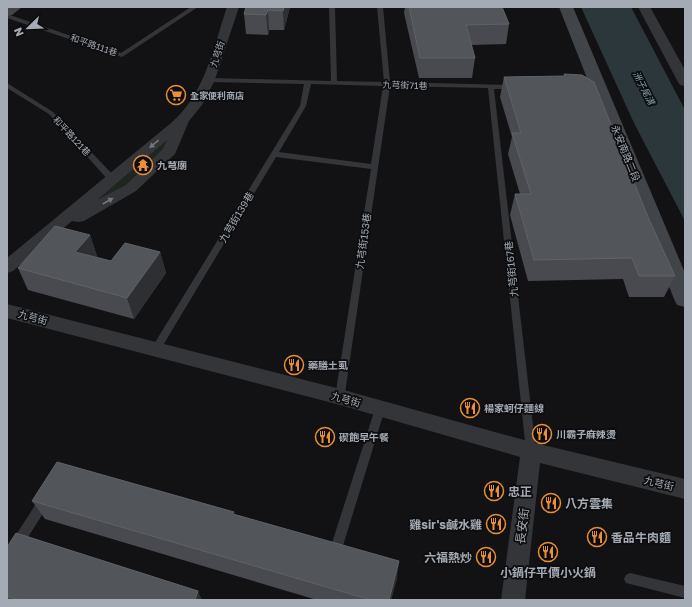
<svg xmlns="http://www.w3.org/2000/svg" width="692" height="607" viewBox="0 0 692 607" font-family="'Golos Text','Noto Sans TC',sans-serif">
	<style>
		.green { fill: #1f261f }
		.water { fill: #2c373c }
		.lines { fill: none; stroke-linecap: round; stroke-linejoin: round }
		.lane { fill: #333538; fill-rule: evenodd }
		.street { fill: #333538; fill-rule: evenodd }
		.secondary { fill: #414448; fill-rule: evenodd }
		.wall { fill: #484a4f }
		.shaded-wall { fill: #2e2f33 }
		.building { fill: #52555a; stroke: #5f6268 }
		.oneway { fill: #71767c }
		.labels { text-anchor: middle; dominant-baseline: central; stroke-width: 3.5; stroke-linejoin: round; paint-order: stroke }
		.far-street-label { font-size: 9px; fill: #a4abb4; stroke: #0d0d0f }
		.far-water-label { font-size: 9px; font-style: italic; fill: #7c9eae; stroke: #0d0d0f }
		.far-poi-label { font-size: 9px; font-weight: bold; fill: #a4abb4; stroke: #0d0d0f; text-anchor: start }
		.street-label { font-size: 10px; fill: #a4abb4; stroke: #0d0d0f }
		.poi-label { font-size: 10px; font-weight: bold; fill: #a4abb4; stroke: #0d0d0f; text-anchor: start }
		.near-poi-label { font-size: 12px; font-weight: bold; fill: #a4abb4; stroke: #0d0d0f; text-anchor: start }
		.near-street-label { font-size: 12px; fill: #a4abb4; stroke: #0d0d0f }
	</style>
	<rect width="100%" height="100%" fill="#121214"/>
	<!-- green -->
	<path class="green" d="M182,122L170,151L131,188L64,219Z"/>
	<!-- water -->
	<path class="water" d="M581,7H631L685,110V221L634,123Z"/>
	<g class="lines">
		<!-- lane -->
		<g class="lane">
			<path d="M191,7H198L122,57L7,18V14L121,53Z"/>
			<path d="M329,7H335L337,81L384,82L377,7H383L390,82L514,85L517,87L514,89H494L536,451L535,454L531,456L527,454L526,451L488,88L390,86L344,400L340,401L336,400L335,397L371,169L276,157L159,352H153L151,349L300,106L304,84L209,82L206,80L209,78L331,81ZM311,84L383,86L371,164L279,152L306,106Z"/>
			<path d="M7,83L53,112L115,177V181H109L49,114L7,88Z"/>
			<path d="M380,405L384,406L385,409L342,549L340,553L336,555L332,553L330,549L375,409L376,406Z"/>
			<path d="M45,495L49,496L51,500L49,504L11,564L7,566V549L41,496Z"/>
			<path d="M630,573L685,586V598L626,583L624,579L626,575Z"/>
		</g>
		<!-- street -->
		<g class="street">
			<path d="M227,7H239L214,82L202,105L189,121L175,154L136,191L84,221L78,222L72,221L13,271L7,273V258L171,123C205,94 213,48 227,7ZM167,140L163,149L126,185L97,200Z"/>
			<path d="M638,7H650L685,70V86L680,85L678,82Z"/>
			<path d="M7,304L340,389L531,442L685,479V499L540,463L525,600H501L520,457L340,405L7,318Z"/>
		</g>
		<!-- secondary -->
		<g class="secondary">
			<path d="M7,7H22L12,15L7,16Z"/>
			<path d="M559,7H573L685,273V307L677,305L674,299Z"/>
		</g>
	</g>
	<!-- wall -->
	<g class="wall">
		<path d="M246,7H290L284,30H269L268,35L246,34L244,14Z"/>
		<path d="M405,7H502L509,24L506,44L471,45L475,58L472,78H419L404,13Z"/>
		<path d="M564,74L648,217L675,276L664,297H629L623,279L528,281L510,215L515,194H520L508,154L512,137L500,97L504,77L564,76Z"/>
		<path d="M90,235L97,256L96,257L111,261L160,252L166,273L134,319L28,290L18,268Z"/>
		<path d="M32,501L235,515L397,578L391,600H317L45,519Z"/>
		<path d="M7,547L202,600H7Z"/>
	</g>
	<!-- shaded-wall -->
	<g class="shaded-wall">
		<path d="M284,7H290L284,30L283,11Z"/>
		<path d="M268,10L269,30L268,35L266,15Z"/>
		<path d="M90,235L97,256L84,273L75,252Z"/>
		<path d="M160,252L166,273L134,319L127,298Z"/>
		<path d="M399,561L397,578L391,600H389Z"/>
		<path d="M198,591L202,600H195Z"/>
	</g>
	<!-- building -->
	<g class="building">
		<path d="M246,7H284L283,11L268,10L266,15L244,14Z"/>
		<path d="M409,7H502L509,24L466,25L475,58H420Z"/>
		<path d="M564,74L582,75L594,82L648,217L675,276H639L632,258L534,260L515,194H531L512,133H521L504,77L565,76Z"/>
		<path d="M55,226L90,235L75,252L111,261L125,243L160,252L127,298L18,268Z"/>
		<path d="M57,462L234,512L233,514L399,561L389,600H371L32,501Z"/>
		<path d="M16,533L198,591L195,600H20L7,596V547Z"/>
	</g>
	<!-- one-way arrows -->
	<defs><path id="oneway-solid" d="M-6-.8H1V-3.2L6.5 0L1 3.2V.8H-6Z"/></defs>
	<g class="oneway">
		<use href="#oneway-solid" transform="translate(154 144) rotate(140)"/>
		<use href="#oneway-solid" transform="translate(108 201) rotate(-30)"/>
	</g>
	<!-- icons -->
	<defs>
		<symbol id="supermarket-ring" viewBox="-11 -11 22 22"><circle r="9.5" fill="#0d0d0f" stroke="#e98f35" stroke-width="1.5"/><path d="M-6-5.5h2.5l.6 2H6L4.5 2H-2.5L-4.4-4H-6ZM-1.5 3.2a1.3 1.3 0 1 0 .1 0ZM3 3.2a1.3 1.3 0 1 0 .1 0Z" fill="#e98f35"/></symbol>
		<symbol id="temple-ring" viewBox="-11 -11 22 22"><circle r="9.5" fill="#0d0d0f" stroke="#e98f35" stroke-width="1.5"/><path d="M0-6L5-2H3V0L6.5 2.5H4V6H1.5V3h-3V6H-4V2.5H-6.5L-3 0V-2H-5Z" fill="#e98f35"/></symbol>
		<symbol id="restaurant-ring" viewBox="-11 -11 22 22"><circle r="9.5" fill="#0d0d0f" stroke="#e98f35" stroke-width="1.5"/><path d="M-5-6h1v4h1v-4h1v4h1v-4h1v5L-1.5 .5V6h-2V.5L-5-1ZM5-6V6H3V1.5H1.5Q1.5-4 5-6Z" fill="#e98f35"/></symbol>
	</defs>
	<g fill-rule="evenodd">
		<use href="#supermarket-ring" x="165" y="84" width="22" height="22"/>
		<use href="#temple-ring" x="132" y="154" width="22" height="22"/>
		<use href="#restaurant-ring" x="283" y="354" width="22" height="22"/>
		<use href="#restaurant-ring" x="459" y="397" width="22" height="22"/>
		<use href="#restaurant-ring" x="531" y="423" width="22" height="22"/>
		<use href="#restaurant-ring" x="314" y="426" width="22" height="22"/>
		<use href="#restaurant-ring" x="483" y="480" width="22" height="22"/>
		<use href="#restaurant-ring" x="540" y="492" width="22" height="22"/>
		<use href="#restaurant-ring" x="485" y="513" width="22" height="22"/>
		<use href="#restaurant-ring" x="586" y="526" width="22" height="22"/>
		<use href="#restaurant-ring" x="537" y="541" width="22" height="22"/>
		<use href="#restaurant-ring" x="475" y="546" width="22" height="22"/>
	</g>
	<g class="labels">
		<!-- far-street labels -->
		<g class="far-street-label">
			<text transform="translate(94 45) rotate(19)">和平路111巷</text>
			<text transform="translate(217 54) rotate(-72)">九芎街</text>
			<text transform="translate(405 85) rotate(2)">九芎街71巷</text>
			<text transform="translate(72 136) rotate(47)">和平路121巷</text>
		</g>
		<!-- far-water labels -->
		<g class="far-water-label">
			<text transform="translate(644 88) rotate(63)">洲子尾溝</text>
		</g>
		<!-- far-poi labels -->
		<g class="far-poi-label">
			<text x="190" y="95">全家便利商店</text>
		</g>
		<!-- street labels -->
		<g class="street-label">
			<text transform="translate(626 153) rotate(68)">永安南路二段</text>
			<text transform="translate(236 217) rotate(-59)">九芎街139巷</text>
			<text transform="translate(363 241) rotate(-82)">九芎街153巷</text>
			<text transform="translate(511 269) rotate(-96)">九芎街167巷</text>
			<text transform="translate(33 317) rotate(15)">九芎街</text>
			<text transform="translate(346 399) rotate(16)">九芎街</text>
			<text transform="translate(659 483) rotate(14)">九芎街</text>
		</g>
		<!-- poi labels -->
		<g class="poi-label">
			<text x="157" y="165">九芎廟</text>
			<text x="308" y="365">藥膳土虱</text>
			<text x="484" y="408">楊家蚵仔麵線</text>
			<text x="556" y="434">川霸子麻辣燙</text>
			<text x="339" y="437">碶飽早午餐</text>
		</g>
		<!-- near-poi labels -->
		<g class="near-poi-label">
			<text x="508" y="491">忠正</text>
			<text x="565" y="503">八方雲集</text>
			<text x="482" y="524" text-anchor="end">雞sir's鹹水雞</text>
			<text x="611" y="537">香品牛肉麵</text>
			<text x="472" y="557" text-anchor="end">六福熱炒</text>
			<text x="548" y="572" text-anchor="middle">小鍋仔平價小火鍋</text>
		</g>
		<!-- near-street labels -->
		<g class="near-street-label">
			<text transform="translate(522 526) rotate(-83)">長安街</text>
		</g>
	</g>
	<!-- border -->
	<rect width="692" height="607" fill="none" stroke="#a4abb4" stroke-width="16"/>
	<!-- north arrow -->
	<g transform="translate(28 28) rotate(247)" stroke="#0d0d0f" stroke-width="3" paint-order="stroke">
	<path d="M0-3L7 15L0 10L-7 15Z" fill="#a4abb4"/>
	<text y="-6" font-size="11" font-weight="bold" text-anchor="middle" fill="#a4abb4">N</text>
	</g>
</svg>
